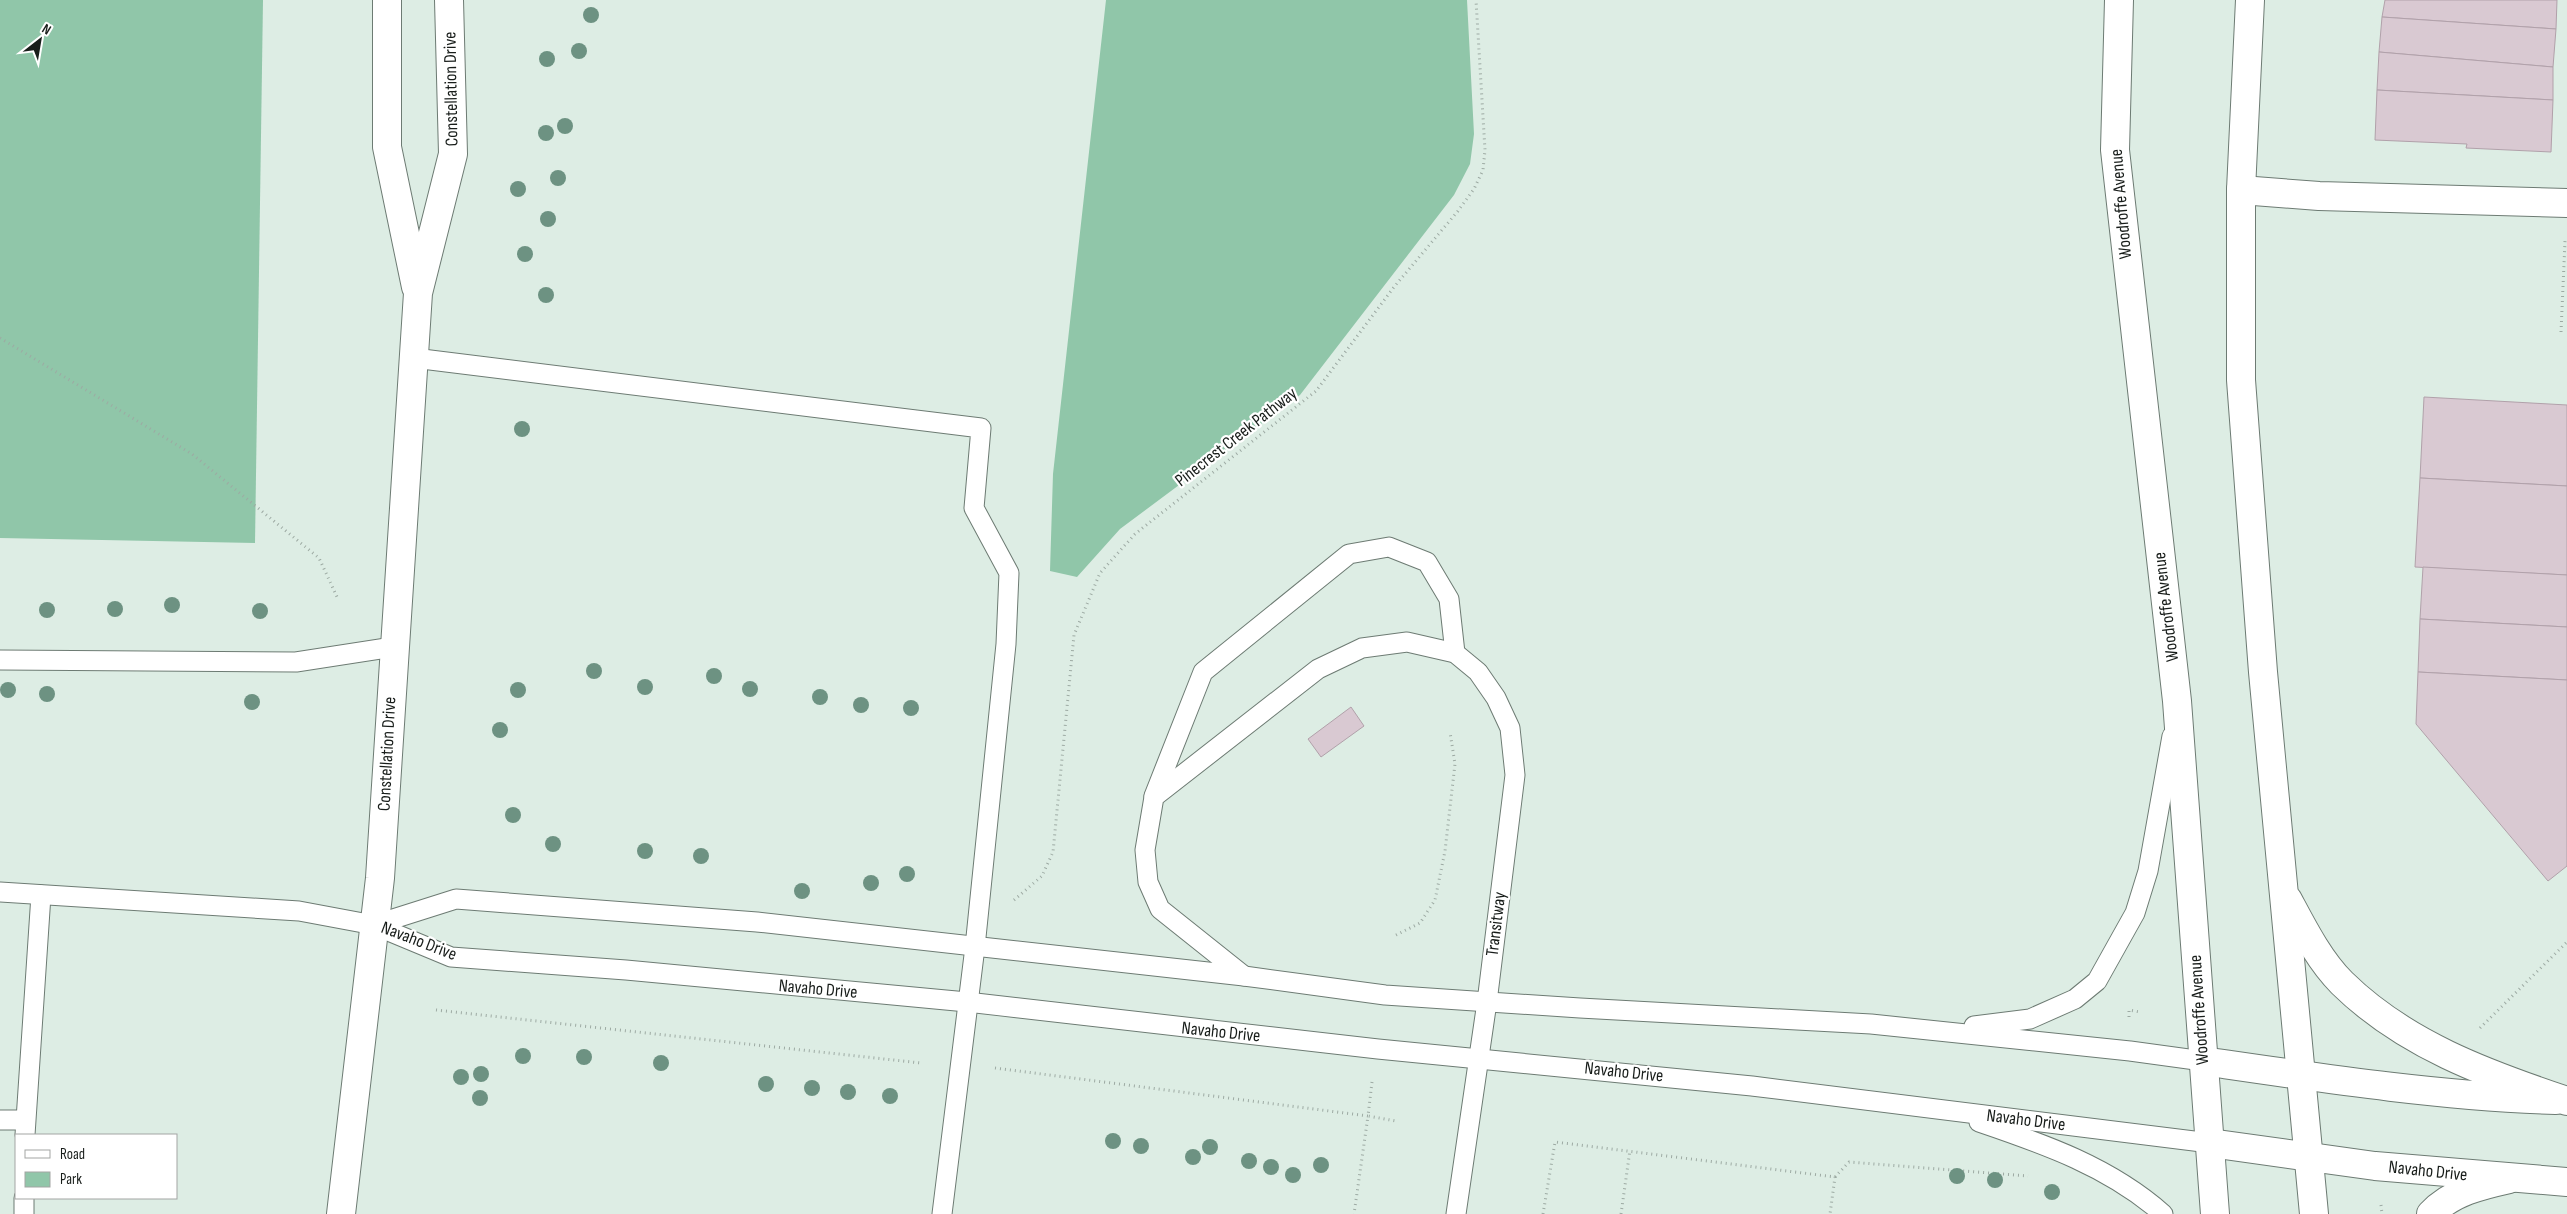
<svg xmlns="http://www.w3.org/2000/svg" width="2567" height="1214" viewBox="0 0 2567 1214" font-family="'Sofia Sans Condensed',sans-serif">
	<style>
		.green { fill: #90c6a9 }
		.building { fill: #d9c9d2; stroke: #b1a1aa }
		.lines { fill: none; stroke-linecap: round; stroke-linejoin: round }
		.service-casing { stroke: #6d7b73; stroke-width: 21 }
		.minor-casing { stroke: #6d7b73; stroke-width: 30 }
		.tertiary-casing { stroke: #6d7b73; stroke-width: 30 }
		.secondary-casing { stroke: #6d7b73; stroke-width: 30 }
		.path { stroke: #9daaa3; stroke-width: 3; stroke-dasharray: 1 4; stroke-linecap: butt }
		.service { stroke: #fff; stroke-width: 19 }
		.minor { stroke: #fff; stroke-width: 28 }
		.tertiary { stroke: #fff; stroke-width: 28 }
		.secondary { stroke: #fff; stroke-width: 28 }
		.tree { fill: #6d9282 }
		.labels { text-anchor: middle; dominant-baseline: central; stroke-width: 4.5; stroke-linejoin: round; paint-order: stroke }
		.street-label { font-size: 18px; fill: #181d1a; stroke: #fff }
	</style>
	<rect width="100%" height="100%" fill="#ddede4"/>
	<!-- green -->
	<g class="green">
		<path d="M0,0H263L255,543L0,538Z"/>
		<path d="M1106,0H1467L1474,134L1470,164L1454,195L1300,395L1120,529L1077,577L1050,571L1053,474Z"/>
	</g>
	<!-- building -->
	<g class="building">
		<path d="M2385,0H2557L2556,29L2382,17Z"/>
		<path d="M2382,17L2556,29L2553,67L2379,52Z"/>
		<path d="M2379,52L2553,67V100L2377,90Z"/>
		<path d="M2377,90L2553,100L2551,152L2466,148L2467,144L2375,140Z"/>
		<path d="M2424,397L2567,405V486L2420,478Z"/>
		<path d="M2420,478L2567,486V575L2415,567Z"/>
		<path d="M2423,567L2567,575V627L2420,619Z"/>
		<path d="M2420,619L2567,627V680L2418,672Z"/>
		<path d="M2418,672L2567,680V866L2548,881L2416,724Z"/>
		<path d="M1351,707L1364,726L1321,757L1308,739Z"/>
	</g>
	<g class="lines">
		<defs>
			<g id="service">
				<path d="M414,358L981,428L974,508L1009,573L1006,644L975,947L942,1214"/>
				<path d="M0,660L296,662L393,647"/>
				<path d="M1154,796L1203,672L1349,554L1389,547L1427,562L1449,599L1455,653"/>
				<path d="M0,892L299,911L374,925L451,957L626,970L967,1002L1378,1049L1752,1086L2210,1143"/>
				<path d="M374,925L456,899L757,922L1244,976L1385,995L1580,1008L1871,1024L2130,1051L2203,1061"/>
				<path d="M1244,976L1160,909L1148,882L1145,850L1154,797L1318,669L1362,648L1407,642L1455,653L1478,672L1496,698L1510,728L1515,775L1487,1002L1456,1214"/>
				<path d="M1974,1026L2030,1019L2075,999L2097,981L2135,913L2148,871L2172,736"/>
				<path d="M0,1120H25"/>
				<path d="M1979,1122C2044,1144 2110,1167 2163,1214"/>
				<path d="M25,1135L41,895"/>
				<path d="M24,1214V1198"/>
			</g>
			<path id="minor" d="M2241,190L2319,196L2567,203"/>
			<g id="tertiary">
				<path d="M387,0V147L416,287"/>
				<path d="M2203,1061C2320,1078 2437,1096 2556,1100"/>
				<path d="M2210,1143L2375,1166L2567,1182"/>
				<path d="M341,1214L380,878L418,293L453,154L449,0"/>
			</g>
			<g id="secondary">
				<path d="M2119,0L2115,150L2177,701L2215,1214"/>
				<path d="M2250,0L2241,190V380L2263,672L2314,1214"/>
				<path d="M2288,900C2303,928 2319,960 2342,983C2404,1044 2486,1074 2567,1101"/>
				<path d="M2431,1214C2451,1192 2482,1185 2509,1179"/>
			</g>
		</defs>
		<!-- service casing -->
		<use href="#service" class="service-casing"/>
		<!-- minor casing -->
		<use href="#minor" class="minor-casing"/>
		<!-- tertiary casing -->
		<use href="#tertiary" class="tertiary-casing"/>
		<!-- secondary casing -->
		<use href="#secondary" class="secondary-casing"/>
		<!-- path -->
		<g class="path">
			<path d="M2561,332L2565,241"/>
			<path d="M0,338L192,454L319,558L338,599"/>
			<path d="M1014,900L1042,876L1053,852L1074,635L1100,573L1135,534L1316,391L1394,287L1458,211L1474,189L1483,170L1485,150L1476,0"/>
			<path d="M1396,935L1420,923L1435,900L1445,851L1455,764L1450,732"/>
			<path d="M436,1010L921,1063"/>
			<path d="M2129,1017V1010L2140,1012"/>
			<path d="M2480,1028L2567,942"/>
			<path d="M995,1068L1368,1116L1354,1214"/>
			<path d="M1372,1082L1368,1116L1396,1121"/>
			<path d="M1835,1177L1849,1162L2028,1176"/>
			<path d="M2381,1205L2382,1214"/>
			<path d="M1543,1214L1555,1142L1835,1177L1830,1214"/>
			<path d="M1621,1214L1630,1150"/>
		</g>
		<!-- service -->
		<use href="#service" class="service"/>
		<!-- minor -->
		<use href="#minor" class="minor"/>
		<!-- tertiary -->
		<use href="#tertiary" class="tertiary"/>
		<!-- secondary -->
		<use href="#secondary" class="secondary"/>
	</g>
	<!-- trees -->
	<g class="tree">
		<circle cx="591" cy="15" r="8"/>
		<circle cx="579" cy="51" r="8"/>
		<circle cx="547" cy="59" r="8"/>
		<circle cx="565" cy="126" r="8"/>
		<circle cx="546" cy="133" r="8"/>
		<circle cx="558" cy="178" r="8"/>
		<circle cx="518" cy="189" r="8"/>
		<circle cx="548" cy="219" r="8"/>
		<circle cx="525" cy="254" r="8"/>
		<circle cx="546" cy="295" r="8"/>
		<circle cx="522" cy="429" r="8"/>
		<circle cx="172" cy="605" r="8"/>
		<circle cx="115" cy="609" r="8"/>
		<circle cx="47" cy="610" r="8"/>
		<circle cx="260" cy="611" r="8"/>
		<circle cx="594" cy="671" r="8"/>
		<circle cx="714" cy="676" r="8"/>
		<circle cx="645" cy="687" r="8"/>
		<circle cx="750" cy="689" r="8"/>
		<circle cx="8" cy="690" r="8"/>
		<circle cx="518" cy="690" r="8"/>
		<circle cx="47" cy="694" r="8"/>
		<circle cx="820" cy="697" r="8"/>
		<circle cx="252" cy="702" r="8"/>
		<circle cx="861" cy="705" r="8"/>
		<circle cx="911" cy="708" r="8"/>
		<circle cx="500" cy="730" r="8"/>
		<circle cx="513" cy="815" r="8"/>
		<circle cx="553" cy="844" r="8"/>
		<circle cx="645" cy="851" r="8"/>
		<circle cx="701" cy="856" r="8"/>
		<circle cx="907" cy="874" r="8"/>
		<circle cx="871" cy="883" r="8"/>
		<circle cx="802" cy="891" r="8"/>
		<circle cx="523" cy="1056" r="8"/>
		<circle cx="584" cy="1057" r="8"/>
		<circle cx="661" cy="1063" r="8"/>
		<circle cx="481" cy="1074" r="8"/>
		<circle cx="461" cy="1077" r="8"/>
		<circle cx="766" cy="1084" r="8"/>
		<circle cx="812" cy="1088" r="8"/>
		<circle cx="848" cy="1092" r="8"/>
		<circle cx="890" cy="1096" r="8"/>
		<circle cx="480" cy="1098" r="8"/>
		<circle cx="1113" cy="1141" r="8"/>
		<circle cx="1141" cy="1146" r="8"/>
		<circle cx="1210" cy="1147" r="8"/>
		<circle cx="1193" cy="1157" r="8"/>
		<circle cx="1249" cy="1161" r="8"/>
		<circle cx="1321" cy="1165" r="8"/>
		<circle cx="1271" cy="1167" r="8"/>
		<circle cx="1293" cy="1175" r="8"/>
		<circle cx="1957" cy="1176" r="8"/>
		<circle cx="1995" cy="1180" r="8"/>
		<circle cx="2052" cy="1192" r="8"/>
	</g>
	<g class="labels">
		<!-- street labels -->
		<g class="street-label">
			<text transform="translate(451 89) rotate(-91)">Constellation Drive</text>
			<text transform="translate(2121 204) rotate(-95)">Woodroffe Avenue</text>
			<text transform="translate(1236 437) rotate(-38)">Pinecrest Creek Pathway</text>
			<text transform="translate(2166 607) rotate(-97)">Woodroffe Avenue</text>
			<text transform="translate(387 754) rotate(-87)">Constellation Drive</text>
			<text transform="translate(1496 924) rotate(-83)">Transitway</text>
			<text transform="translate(419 941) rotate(21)">Navaho Drive</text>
			<text transform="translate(818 989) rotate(5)">Navaho Drive</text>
			<text transform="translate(2199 1010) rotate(-94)">Woodroffe Avenue</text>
			<text transform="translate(1221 1032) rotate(6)">Navaho Drive</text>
			<text transform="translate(1624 1072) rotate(6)">Navaho Drive</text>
			<text transform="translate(2026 1120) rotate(7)">Navaho Drive</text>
			<text transform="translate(2428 1171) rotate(6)">Navaho Drive</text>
		</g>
	</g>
	<!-- legend -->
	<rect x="15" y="1134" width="162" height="65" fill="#ffffff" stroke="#a3a5a3"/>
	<rect x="25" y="1150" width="25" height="8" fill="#ffffff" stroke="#a3a5a3"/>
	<text x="60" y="1159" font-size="15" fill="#181d1a">Road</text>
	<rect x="25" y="1172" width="25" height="15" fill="#90c6a9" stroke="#a3a5a3"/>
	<text x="60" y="1184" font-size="15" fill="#181d1a">Park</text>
	<!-- north arrow -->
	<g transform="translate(40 40) rotate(31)" stroke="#ffffff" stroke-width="4" paint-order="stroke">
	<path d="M0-4L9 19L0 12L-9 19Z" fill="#181d1a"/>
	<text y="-8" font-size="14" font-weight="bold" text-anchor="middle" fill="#181d1a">N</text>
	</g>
</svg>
